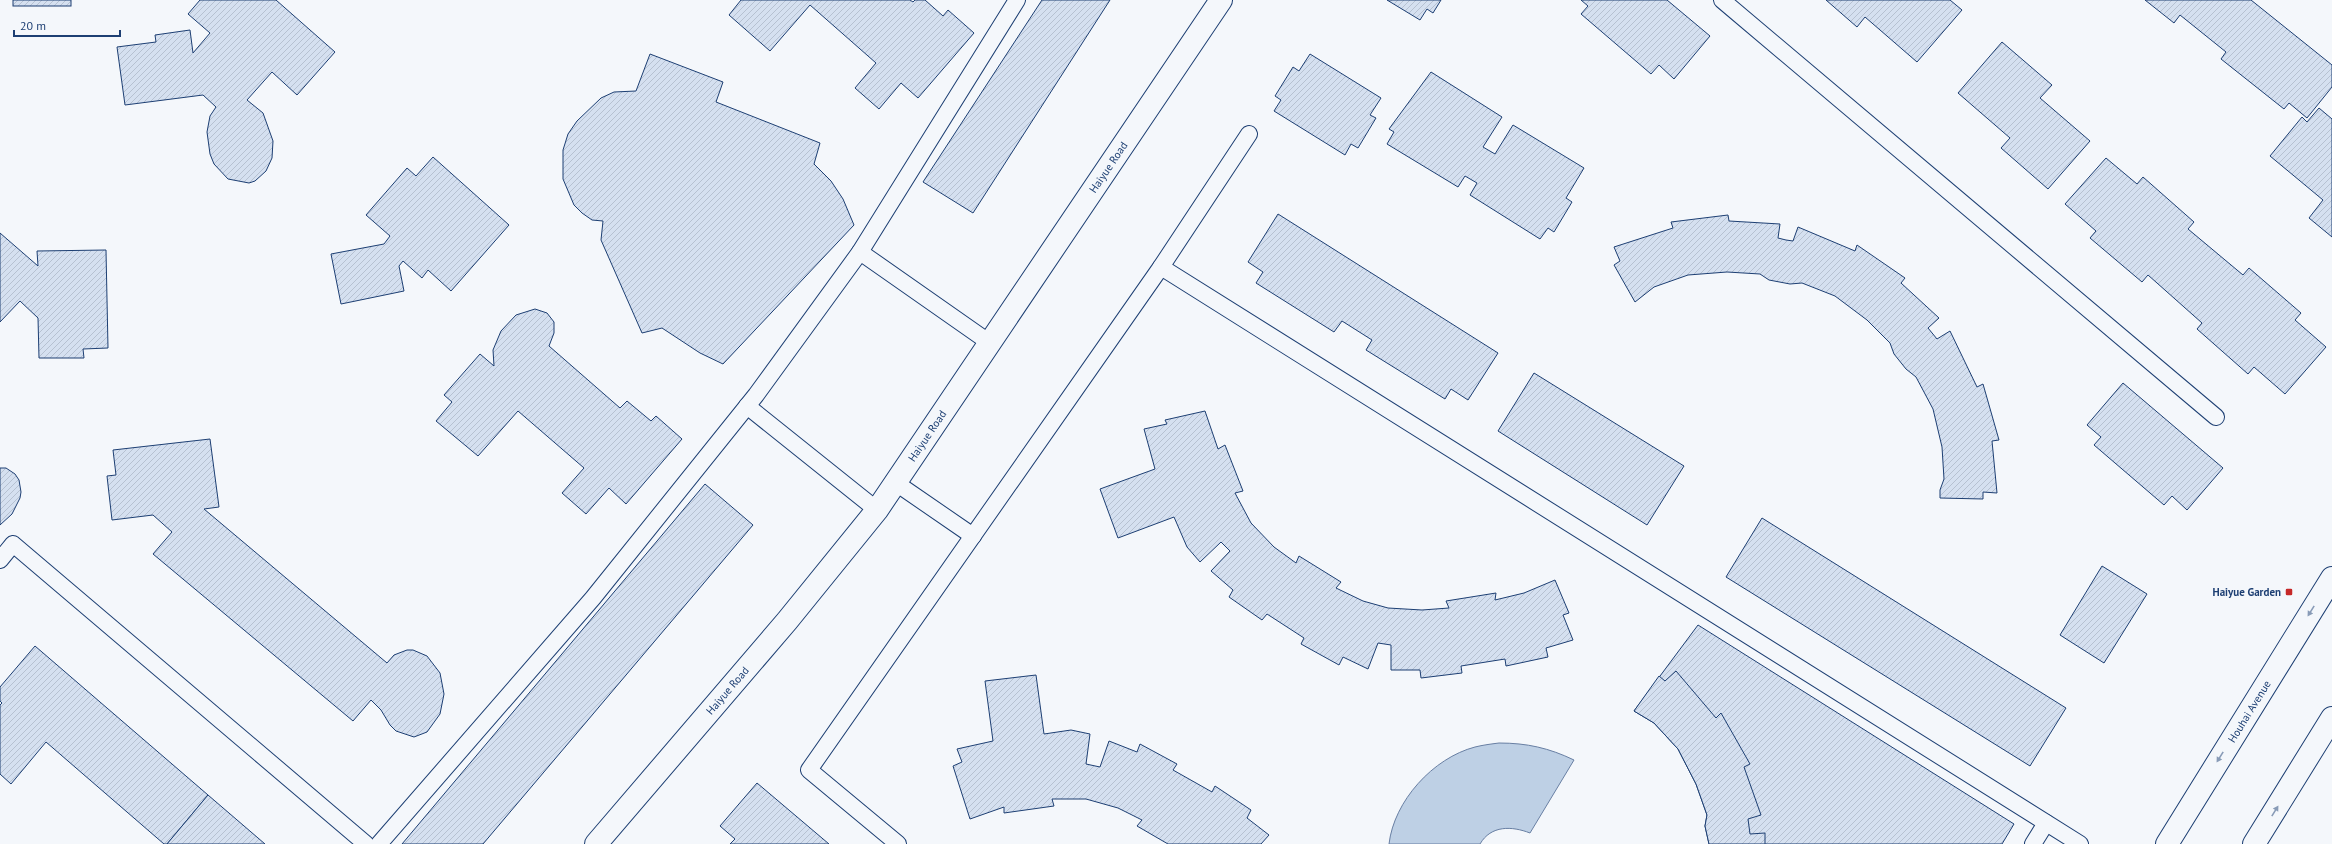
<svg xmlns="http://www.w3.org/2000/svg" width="2332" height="844" viewBox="0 0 2332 844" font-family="'PT Sans',sans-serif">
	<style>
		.water { fill: #bed0e5; stroke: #687fa3 }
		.building { fill: url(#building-hatch); stroke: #1d3f73 }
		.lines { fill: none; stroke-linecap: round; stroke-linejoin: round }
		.service-casing { stroke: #1d3f73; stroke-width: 18 }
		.tertiary-casing { stroke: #1d3f73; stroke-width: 24 }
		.primary-casing { stroke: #1d3f73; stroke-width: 24 }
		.service { stroke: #f4f7fb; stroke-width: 16 }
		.tertiary { stroke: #f4f7fb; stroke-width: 22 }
		.primary { stroke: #f4f7fb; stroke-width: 22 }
		.oneway { fill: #889bb7 }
		.poi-dot { fill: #c62828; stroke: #f4f7fb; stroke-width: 1.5 }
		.labels { text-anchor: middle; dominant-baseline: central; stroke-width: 3; stroke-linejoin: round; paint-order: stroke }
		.street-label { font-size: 11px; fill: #1d3f73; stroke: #f4f7fb }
		.poi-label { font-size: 11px; font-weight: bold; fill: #1d3f73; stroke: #f4f7fb; text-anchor: end }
	</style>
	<defs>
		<pattern id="building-hatch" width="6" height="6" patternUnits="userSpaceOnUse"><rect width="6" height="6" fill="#d5e0f0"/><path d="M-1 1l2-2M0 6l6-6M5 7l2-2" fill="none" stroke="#b6c1d1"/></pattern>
	</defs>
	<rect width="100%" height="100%" fill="#f4f7fb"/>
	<!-- water -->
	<path class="water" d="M1499,743C1527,743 1549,748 1574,760L1530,833C1512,826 1491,825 1480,844H1389C1394,801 1433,758 1475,747C1483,745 1491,744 1499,743Z"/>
	<!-- building -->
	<g class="building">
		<rect x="13" y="0" width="58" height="6"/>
		<path d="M200,0H276L335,52L297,95L272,72L247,100L263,113L273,141L272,158L266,171L255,181L249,183L228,179L214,164L210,154L207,132L210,116L216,107L203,95L125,105L117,47L156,42L155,35L190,30L193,53L210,33L188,14Z"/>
		<path d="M741,0H910L913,2L915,0H925L943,16L948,10L974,33L918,98L901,83L879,109L855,88L876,63L810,5L770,51L729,15Z"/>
		<path d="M1042,0H1110L973,213L923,182Z"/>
		<path d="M1387,0H1441L1433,13L1427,9L1420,20Z"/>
		<path d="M1581,0H1667L1710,36L1674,79L1659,65L1651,74L1581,14L1588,6Z"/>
		<path d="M1826,0H1950L1962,10L1917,62L1865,17L1857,27Z"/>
		<path d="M2145,0H2251L2332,65V87L2307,118L2289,103L2284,109L2221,59L2226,52L2180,15L2174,23Z"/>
		<path d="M2002,42L2052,85L2040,98L2090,141L2048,189L2001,148L2010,138L1958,93Z"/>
		<path d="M650,54L723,82L716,102L820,143L814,164L831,181L843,199L854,225L723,364L700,353L662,328L642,333L601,240L603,221L592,220L582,213L574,205L563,179V150L568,134L577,121L601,98L614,92L636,91Z"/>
		<path d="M1310,54L1381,98L1370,115L1376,118L1358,148L1351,144L1345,155L1274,111L1281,100L1275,96L1293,67L1299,71Z"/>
		<path d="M1431,72L1502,117L1483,147L1495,154L1513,125L1584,168L1566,198L1572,202L1554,232L1548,228L1540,239L1470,195L1477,183L1465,176L1458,187L1387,144L1394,132L1389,129Z"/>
		<path d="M2319,108L2332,119V237L2309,218L2323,200L2270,156L2302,117L2307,122Z"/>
		<path d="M433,157L509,225L451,291L428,270L422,278L403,261L399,266L404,291L341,304L331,254L384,244L390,236L366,215L407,168L416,176Z"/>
		<path d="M2106,158L2137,184L2143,177L2194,222L2188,229L2243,275L2249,268L2301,313L2295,320L2326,347L2285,394L2254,367L2248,374L2197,329L2202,323L2148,275L2142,282L2090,238L2096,231L2065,204Z"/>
		<path d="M1278,214L1498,353L1468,400L1451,389L1445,399L1366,350L1372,340L1342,321L1334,332L1256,283L1263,272L1248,262Z"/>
		<path d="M1728,215L1729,221L1780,224L1778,238L1786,240L1793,241L1798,227L1855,251L1857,245L1905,278L1901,283L1939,318L1928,328L1937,339L1950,331L1977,387L1983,384L1999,440L1992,441L1997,493L1983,492V499L1940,498V490L1944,479L1942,447L1933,409L1916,377L1906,369L1894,354L1890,343L1867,320L1835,296L1802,283L1790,284L1769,280L1760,274L1727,272L1688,275L1654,287L1635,302L1614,265L1620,261L1614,247L1673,228L1671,222Z"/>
		<path d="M0,233L38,266L37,251L106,250L108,348L83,349L84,358H39L38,318L20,301L0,322Z"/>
		<path d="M535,309L547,313L554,322V333L549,346L620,408L627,401L651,421L656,416L682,439L626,504L609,488L586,514L562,493L584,468L518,411L478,456L436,421L452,402L444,395L480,354L494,366L493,350L501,331L516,315Z"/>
		<path d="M1534,373L1684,466L1647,525L1498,431Z"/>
		<path d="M2123,383L2223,468L2187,510L2172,496L2164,505L2094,445L2101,437L2087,425Z"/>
		<path d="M1205,411L1218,449L1225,445L1243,491L1235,493L1251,523L1274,547L1296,563L1299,556L1341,582L1336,588L1363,601L1388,608L1422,610L1449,608L1446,601L1496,593L1495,600L1524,593L1555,580L1569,613L1563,615L1573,640L1546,648L1548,657L1506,666L1505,659L1461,666L1462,673L1421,678L1420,670H1391V645L1378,643L1368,669L1343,657L1339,665L1301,644L1304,638L1267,614L1262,620L1229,597L1233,590L1211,571L1230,551L1221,542L1200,562L1187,547L1174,517L1118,538L1100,489L1155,469L1144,429L1167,424L1165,420Z"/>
		<path d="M210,439L219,507L204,509L387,663L394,655L407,650H413L427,656L440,673L444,694L440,714L427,732L414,737L396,731L390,725L381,710L371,700L353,721L153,554L172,532L153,515L112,520L107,476L116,475L113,450Z"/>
		<path d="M0,468H6L15,474L19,480L21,492L20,498L12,514L0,525Z"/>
		<path d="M705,484L753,525L483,844H402Z"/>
		<path d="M1762,518L2066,708L2030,766L1726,577Z"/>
		<path d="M2102,566L2147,594L2104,663L2060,635Z"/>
		<path d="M1698,625L2014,824L2002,844H1709L1705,826L1707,815L1696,784L1678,749L1654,723L1634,711Z"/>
		<path d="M35,646L208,795L167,844H164L46,742L11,784L0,774V705L2,703L0,701V687Z"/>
		<path d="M1676,671L1716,718L1721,713L1750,764L1744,767L1761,815L1748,819L1750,834L1765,833V844H1709L1705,826L1707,815L1696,784L1678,749L1654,723L1634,711L1659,676L1665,681Z"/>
		<path d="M1036,675L1044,734L1071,730L1090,734L1086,764L1100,767L1109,741L1137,752L1140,744L1177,764L1173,770L1212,792L1215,786L1251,810L1247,818L1269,835L1261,844H1168L1137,826L1142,820L1118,808L1086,799H1052L1054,806L1004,813V807L970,819L953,766L962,762L957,749L993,741L985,681Z"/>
		<path d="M757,783L829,844H730L735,839L720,826Z"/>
		<path d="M208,795L265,844H167Z"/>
	</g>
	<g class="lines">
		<defs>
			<g id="service">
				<path d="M1722,0L2216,417"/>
				<path d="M860,252L990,343"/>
				<path d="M1161,267L2080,844"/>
				<path d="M747,406L877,510"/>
				<path d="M896,483L973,536"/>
				<path d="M0,560L13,544L366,844"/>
				<path d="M379,844L593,598L756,395L860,252L1017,0"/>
				<path d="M898,844L809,770L1161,267L1249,134"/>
				<path d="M2033,844L2046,823"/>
			</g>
			<g id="tertiary">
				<path id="s1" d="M596,844L787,621L877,510L1221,0"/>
			</g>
			<g id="primary">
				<path id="s2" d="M2167,844L2332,578"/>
				<path d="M2254,844L2332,718"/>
			</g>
		</defs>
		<!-- service casing -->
		<use href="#service" class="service-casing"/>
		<!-- tertiary casing -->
		<use href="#tertiary" class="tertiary-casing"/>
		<!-- primary casing -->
		<use href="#primary" class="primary-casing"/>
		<!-- service -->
		<use href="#service" class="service"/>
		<!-- tertiary -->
		<use href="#tertiary" class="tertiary"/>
		<!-- primary -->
		<use href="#primary" class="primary"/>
	</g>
	<!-- one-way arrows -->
	<defs><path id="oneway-solid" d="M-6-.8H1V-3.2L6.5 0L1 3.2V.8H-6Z"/></defs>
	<g class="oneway">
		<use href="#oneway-solid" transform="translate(2311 611) rotate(122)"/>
		<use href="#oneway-solid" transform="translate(2220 757) rotate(122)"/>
		<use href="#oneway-solid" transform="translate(2275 811) rotate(-58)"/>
	</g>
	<!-- markers -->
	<rect class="poi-dot" x="2285" y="588" width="8" height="8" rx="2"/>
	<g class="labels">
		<!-- street labels -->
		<g class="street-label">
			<text stroke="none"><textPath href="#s1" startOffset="850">Haiyue Road</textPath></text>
			<text stroke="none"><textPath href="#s1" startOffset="526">Haiyue Road</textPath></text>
			<text stroke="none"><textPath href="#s1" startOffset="202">Haiyue Road</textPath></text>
			<text stroke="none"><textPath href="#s2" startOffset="156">Houhai Avenue</textPath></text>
		</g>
		<!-- poi labels -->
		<g class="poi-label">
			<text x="2281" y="592">Haiyue Garden</text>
		</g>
	</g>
	<!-- scale -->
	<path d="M14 30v6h106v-6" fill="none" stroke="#1d3f73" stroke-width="2"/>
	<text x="20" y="30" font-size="12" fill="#1d3f73" stroke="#f4f7fb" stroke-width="3" paint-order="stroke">20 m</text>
</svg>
